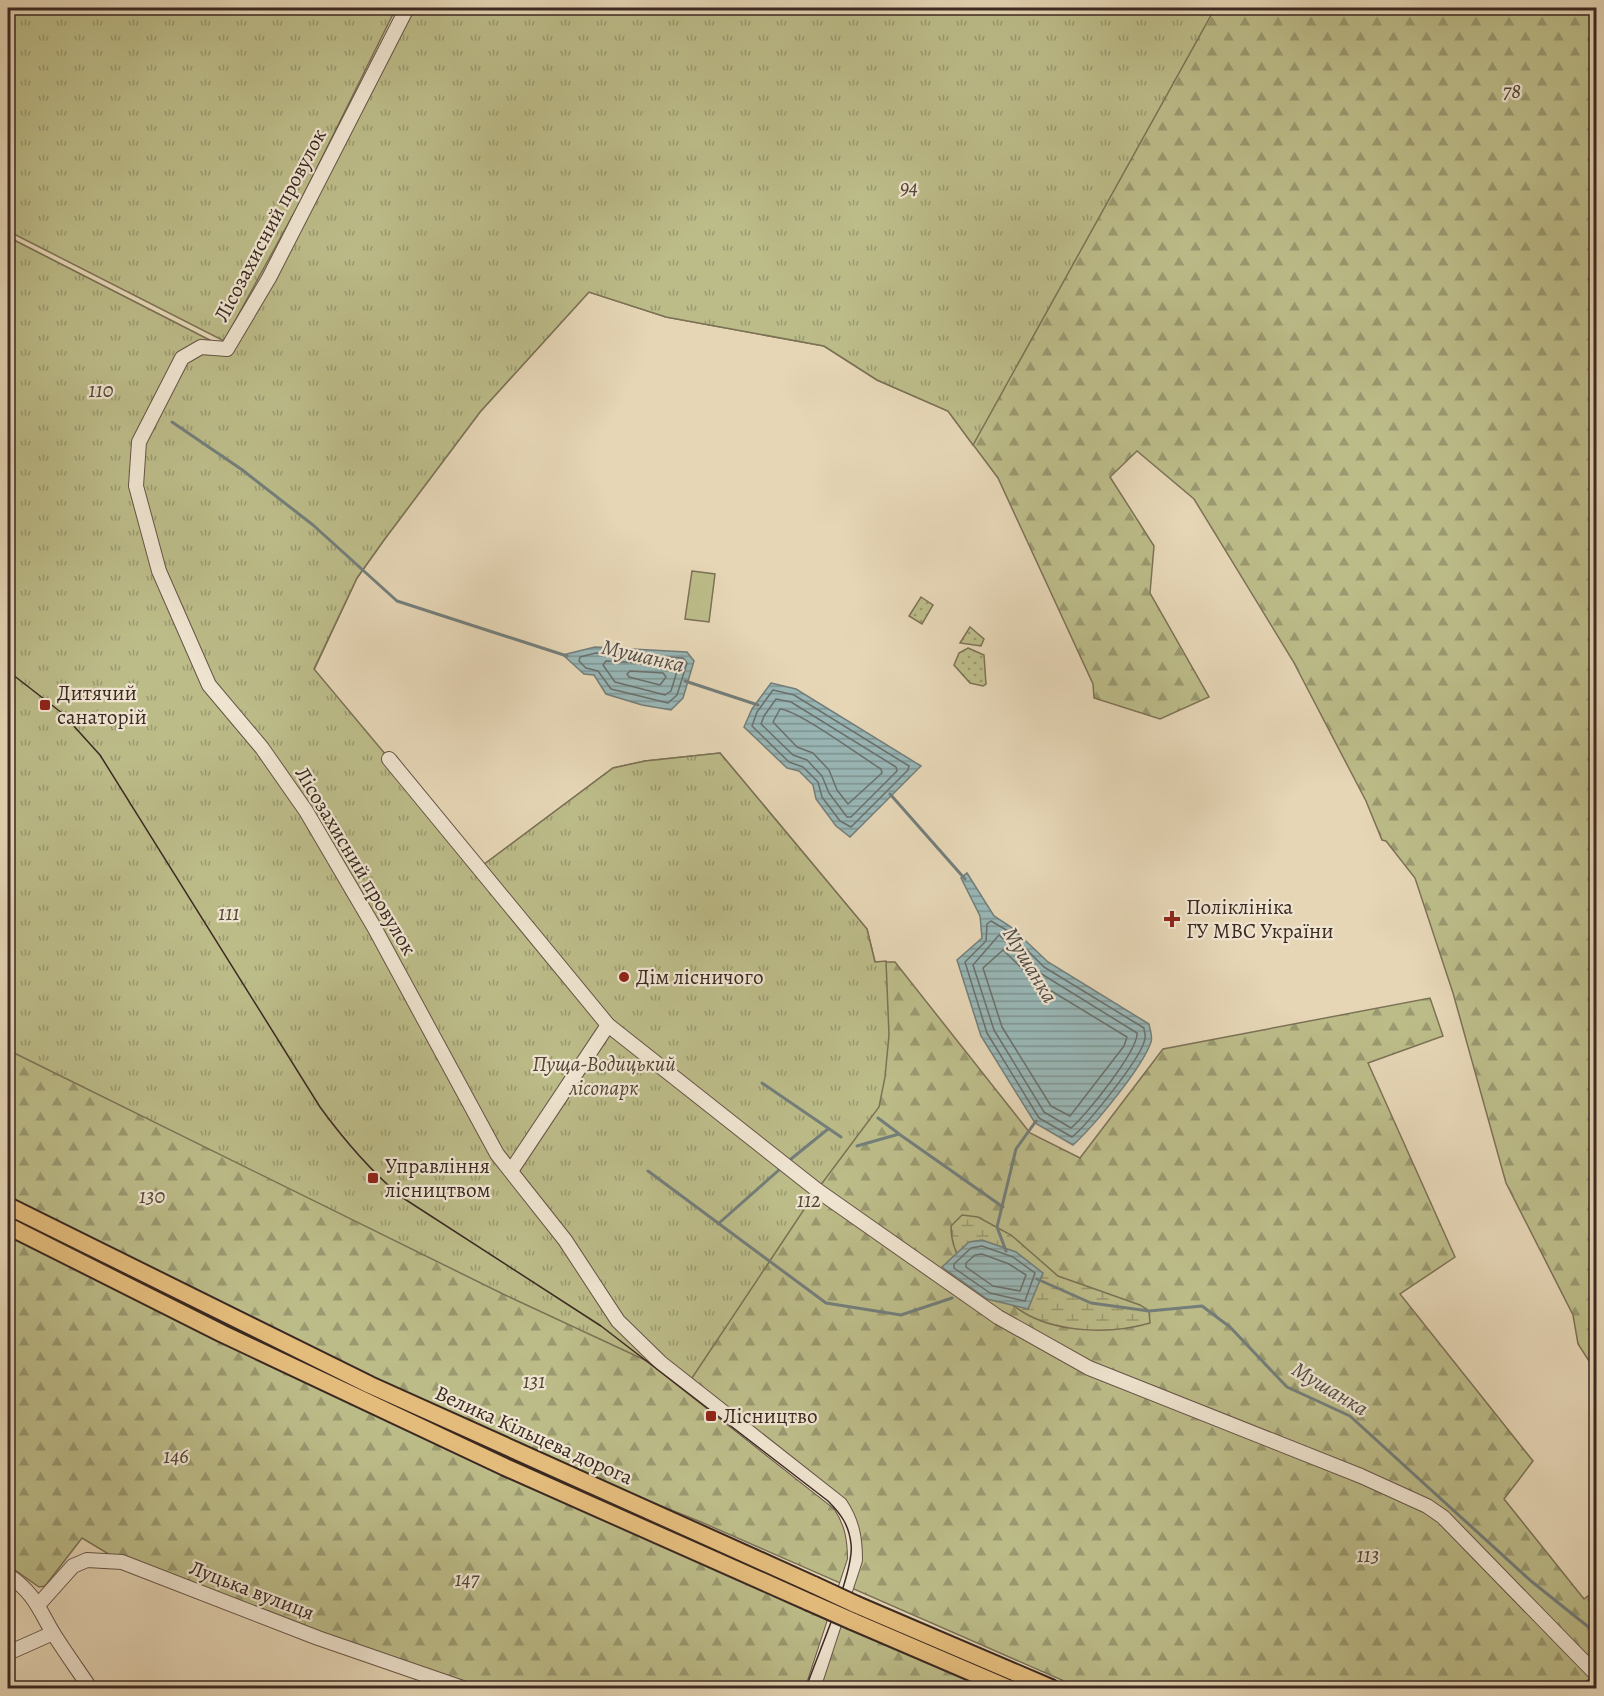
<svg xmlns="http://www.w3.org/2000/svg" width="1604" height="1696" viewBox="0 0 1604 1696" font-family="Alegreya,serif">
	<style>
		.grass { fill: url(#grass-dots); stroke: #7c7256; stroke-width: 1.5 }
		.forest { fill: url(#forest-firs); stroke: #7c7256; stroke-width: 1.5 }
		.wetland { fill: url(#wetland-marsh); stroke: #7c7256; stroke-width: 1.5 }
		.park { fill: url(#park-tufts); stroke: #7c7256; stroke-width: 1.5 }
		.garden { fill: #bcbc89; stroke: #7c7256; stroke-width: 1.5 }
		.water { fill: url(#water-rules); stroke: #737e7b; stroke-width: 1.5 }
		.lines { fill: none; stroke-linecap: round; stroke-linejoin: round }
		.shore { stroke: #6a706c; stroke-width: 1.5 }
		.stream { stroke: #737e7b; stroke-width: 3 }
		.minor-casing { stroke: #665447; stroke-width: 16 }
		.major-casing { stroke: #3b2922; stroke-width: 20 }
		.minor { stroke: #efe4d0; stroke-width: 14 }
		.major { stroke: #e3bb7b; stroke-width: 16 }
		.tram { stroke: #3b2922; stroke-width: 1.5 }
		.major-bridge-casing { stroke: #3b2922; stroke-width: 20; stroke-linecap: butt }
		.major-bridge { stroke: #e3bb7b; stroke-width: 16 }
		.poi-dot { fill: #8f2418; stroke: #efe4d0; stroke-width: 2 }
		.labels { text-anchor: middle; dominant-baseline: central; stroke-width: 4.5; stroke-linejoin: round; paint-order: stroke }
		.park-label { font-size: 21px; font-style: italic; fill: #554637; stroke: #efe4d0 }
		.street-label { font-size: 21px; fill: #3b2922; stroke: #efe4d0 }
		.poi-label { font-size: 21px; fill: #3b2922; stroke: #efe4d0; text-anchor: start }
		.water-label { font-size: 22px; font-style: italic; fill: #524c47; stroke: #efe4d0 }
	</style>
	<defs>
		<pattern id="grass-dots" width="8" height="8" patternUnits="userSpaceOnUse" patternTransform="scale(1.5)"><rect width="8" height="8" fill="#bcbc89"/><path d="M2 2h.1M6 6h.1" fill="none" stroke="#9a9970" stroke-width="1.8" stroke-linecap="round"/></pattern>
		<pattern id="forest-firs" width="22" height="20" patternUnits="userSpaceOnUse" patternTransform="scale(1.5)"><rect width="22" height="20" fill="#bcbc89"/><path d="M5 1l3.5 6h-7zM16 11l3.5 6h-7z" fill="#9a9970"/></pattern>
		<pattern id="wetland-marsh" width="20" height="14" patternUnits="userSpaceOnUse" patternTransform="scale(1.5)"><rect width="20" height="14" fill="#bcbc89"/><path d="M1 5h8M5 5V1M11 12h8M15 12V8" fill="none" stroke="#9a9970"/></pattern>
		<pattern id="park-tufts" width="24" height="20" patternUnits="userSpaceOnUse" patternTransform="scale(1.5)"><rect width="24" height="20" fill="#bcbc89"/><path d="M3 7l-1-3M5 7V3M7 7l1-3M15 17l-1-3M17 17v-4M19 17l1-3" fill="none" stroke="#9a9970"/></pattern>
		<pattern id="water-rules" width="6" height="5" patternUnits="userSpaceOnUse" patternTransform="scale(1.5)"><rect width="6" height="5" fill="#99b7b7"/><path d="M0 2.5h6" fill="none" stroke="#7e9594"/></pattern>
	</defs>
	<rect width="100%" height="100%" fill="#e6d6b6"/>
	<filter id="stains"><feTurbulence type="fractalNoise" baseFrequency=".00333" numOctaves="4"/><feColorMatrix values="0 0 0 0 .2 0 0 0 0 .09 0 0 0 0 .02 0 0 0 .5 -.17"/></filter>
	<radialGradient id="worn" r=".72"><stop offset=".6" stop-color="#630" stop-opacity="0"/><stop offset="1" stop-color="#630" stop-opacity=".3"/></radialGradient>
	<!-- grass -->
	<g class="grass">
		<path d="M921,597L933,605L922,624L909,616Z"/>
		<path d="M970,627L984,639L981,646L960,643Z"/>
		<path d="M968,648L984,655L986,684L983,686L970,683L954,665L959,653Z"/>
	</g>
	<!-- forest -->
	<g class="forest">
		<path d="M407,8H1596V1372L1578,1344L1573,1315L1506,1183L1453,993L1415,878L1386,841L1382,840L1366,801L1293,661L1194,499L1137,451L1110,477L1154,546L1150,593L1209,697L1160,719L1094,698L1093,684L998,478L948,411L877,380L824,346L666,317L589,292L480,412L384,540L357,578L314,670L479,868L613,768L645,761L720,753L867,929L875,962H895L1030,1133L1080,1158L1163,1049L1430,998L1443,1036L1368,1063L1455,1257L1400,1294L1533,1461L1504,1499L1584,1599L1596,1590V1674L1578,1688H1080L701,1522L579,1473L423,1402L8,1200V237L227,349Z"/>
		<path d="M8,1226L223,1334L1008,1688H463L122,1562L82,1538L45,1586L39,1587L8,1565Z"/>
	</g>
	<!-- wetland -->
	<path class="wetland" d="M962,1215L978,1217L1011,1235L1058,1276L1140,1305L1149,1311L1150,1323C1113,1334 1062,1333 1028,1315C1017,1309 1007,1301 997,1294C971,1278 951,1258 951,1226Z"/>
	<!-- park -->
	<g class="park">
		<path d="M8,8H396L300,202L224,341L8,231Z"/>
		<path d="M407,8H1215L973,445L948,411L877,380L824,346L666,317L589,292L480,412L384,540L357,578L314,669L386,755L396,756L479,868L613,768L645,761L720,753L867,929L875,962L886,961L889,1035L885,1077L879,1107L817,1190L690,1381L503,1294L8,1050V237L227,349Z"/>
	</g>
	<!-- garden -->
	<path class="garden" d="M692,571L715,574L709,622L685,619Z"/>
	<!-- water -->
	<g class="water">
		<path d="M595,647L687,652L694,661L683,698L671,710L642,705L606,694L594,675L584,674L563,655Z"/>
		<path d="M771,683L796,689L921,766L850,837L836,826L816,799L813,785L799,771L787,768L744,727L752,709Z"/>
		<path d="M967,873L994,916L1011,927L1048,962L1149,1024C1150,1030 1153,1037 1151,1042C1142,1068 1094,1126 1073,1145L1035,1123L981,1036L957,960L982,938L980,916L961,878Z"/>
		<path d="M982,1240L1016,1252L1043,1273L1028,1309L987,1299L942,1267L969,1242Z"/>
	</g>
	<g class="lines">
		<!-- shore -->
		<g class="shore">
			<path d="M596,653L683,658L687,663L677,695L668,703L611,689L598,671L586,668L579,661L580,657Z"/>
			<path d="M606,661L675,665L678,668L671,691L665,695L615,682L603,665Z"/>
			<path d="M630,671L663,673L666,677L660,685L629,677L627,674Z"/>
			<path d="M773,690L794,695L909,766L908,770L851,827L840,821L822,797L818,782L803,767L789,762L752,726L757,712Z"/>
			<path d="M776,699L791,702L896,767L897,771L851,817H847L829,793L822,776L807,760L793,755L761,724L764,716Z"/>
			<path d="M780,709C798,710 861,757 881,769L882,773L848,804L837,790L829,770L813,753L797,747L773,722Z"/>
			<path d="M991,921L1008,931L1044,967L1144,1028C1144,1032 1146,1035 1145,1038C1144,1055 1087,1125 1072,1137L1039,1118L987,1033L965,962L986,941L987,924Z"/>
			<path d="M999,935L1040,973L1137,1033C1139,1049 1086,1116 1071,1128L1044,1112L994,1030L973,965Z"/>
			<path d="M1003,950L1035,981L1127,1037L1124,1046L1070,1116L1051,1106L1002,1027L983,968Z"/>
			<path d="M982,1246L1013,1257L1035,1273L1025,1301L990,1293L954,1268V1264L971,1248Z"/>
			<path d="M982,1254L1009,1264L1026,1275L1020,1291L993,1286L966,1267V1263L975,1255Z"/>
		</g>
		<!-- stream -->
		<g class="stream">
			<path d="M172,422L241,469L313,525L397,601L567,656"/>
			<path d="M685,681L758,705"/>
			<path d="M890,794L965,879"/>
			<path d="M762,1083L841,1137"/>
			<path d="M878,1118L898,1133"/>
			<path d="M857,1146L899,1134L1003,1207"/>
			<path d="M791,1159L828,1129"/>
			<path d="M648,1171L826,1303L901,1315L952,1298"/>
			<path d="M718,1224L780,1169"/>
			<path d="M1006,1251L997,1227L1016,1149L1036,1121"/>
			<path d="M1037,1279L1091,1303L1149,1311L1202,1306L1230,1327L1287,1387L1350,1416L1531,1581L1596,1633"/>
		</g>
		<defs>
			<g id="minor">
				<path d="M407,8L269,278L227,349L201,347L182,358L139,442L136,486L159,571L209,685L262,748L306,811L374,927L497,1154L565,1240L618,1321L661,1363L840,1504C852,1522 855,1538 855,1560L813,1688"/>
				<path d="M389,759L608,1025L817,1190L998,1317L1089,1368L1361,1476L1427,1506L1443,1517L1596,1674"/>
				<path d="M511,1171L608,1025"/>
				<path d="M8,1575C34,1593 38,1607 53,1633C65,1652 78,1670 90,1688"/>
				<path d="M39,1604L73,1566L87,1560L122,1562L318,1638L463,1688"/>
				<path d="M8,1653L53,1633"/>
			</g>
			<g id="major">
				<path d="M8,1206L370,1385L814,1585"/>
				<path d="M8,1226L223,1334L505,1467L809,1602"/>
				<path d="M857,1605L1051,1688"/>
				<path d="M852,1621L1008,1688"/>
				<path d="M1593,1688L1596,1686"/>
			</g>
		</defs>
		<!-- minor casing -->
		<use href="#minor" class="minor-casing"/>
		<!-- major casing -->
		<use href="#major" class="major-casing"/>
		<!-- minor -->
		<use href="#minor" class="minor"/>
		<!-- major -->
		<use href="#major" class="major"/>
		<!-- tram -->
		<path class="tram" d="M8,671L62,713L100,755L320,1107C344,1140 369,1169 400,1196L601,1326L828,1501C841,1514 849,1525 851,1544C855,1571 816,1658 806,1688"/>
		<defs>
			<g id="major-bridge">
				<path d="M814,1585L857,1605"/>
				<path d="M809,1602L852,1621"/>
			</g>
		</defs>
		<!-- major-bridge casing -->
		<use href="#major-bridge" class="major-bridge-casing"/>
		<!-- major-bridge -->
		<use href="#major-bridge" class="major-bridge"/>
	</g>
	<!-- markers -->
	<g class="poi-dot">
		<rect x="39" y="699" width="12" height="12" rx="3"/>
		<path d="M1169 910h6v6h6v6h-6v6h-6v-6h-6v-6h6z"/>
		<circle cx="624" cy="977" r="6"/>
		<rect x="367" y="1172" width="12" height="12" rx="3"/>
		<rect x="705" y="1410" width="12" height="12" rx="3"/>
	</g>
	<g class="labels">
		<!-- park labels -->
		<g class="park-label">
			<text x="1512" y="91">78</text>
			<text x="909" y="187">94</text>
			<text x="101" y="390">110</text>
			<text x="229" y="913">111</text>
			<text x="604" y="1064">Пуща-Водицький<tspan x="604" dy="24">лісопарк</tspan></text>
			<text x="152" y="1196">130</text>
			<text x="809" y="1200">112</text>
			<text x="534" y="1381">131</text>
			<text x="176" y="1456">146</text>
			<text x="1368" y="1555">113</text>
			<text x="467" y="1579">147</text>
		</g>
		<!-- street labels -->
		<g class="street-label">
			<text transform="translate(270 225) rotate(-62)">Лісозахисний провулок</text>
			<text transform="translate(356 861) rotate(59)">Лісозахисний провулок</text>
			<text transform="translate(534 1435) rotate(24)">Велика Кільцева дорога</text>
			<text transform="translate(252 1590) rotate(21)">Луцька вулиця</text>
		</g>
		<!-- poi labels -->
		<g class="poi-label">
			<text x="57" y="693">Дитячий<tspan x="57" dy="24">санаторій</tspan></text>
			<text x="1186" y="907">Поліклініка<tspan x="1186" dy="24">ГУ МВС України</tspan></text>
			<text x="636" y="977">Дім лісничого</text>
			<text x="385" y="1166">Управління<tspan x="385" dy="24">лісництвом</tspan></text>
			<text x="723" y="1416">Лісництво</text>
		</g>
		<!-- water labels -->
		<g class="water-label">
			<text transform="translate(643 656) rotate(13)">Мушанка</text>
			<text transform="translate(1030 965) rotate(59)">Мушанка</text>
			<text transform="translate(1330 1389) rotate(31)">Мушанка</text>
		</g>
	</g>
	<!-- margin -->
	<rect width="1604" height="1696" fill="none" stroke="#e6d6b6" stroke-width="30"/>
	<rect x="9" y="9" width="1586" height="1678" fill="none" stroke="#3b2922" stroke-width="3"/>
	<rect x="15" y="15" width="1574" height="1666" fill="none" stroke="#3b2922" stroke-width="1.5"/>
	<rect width="100%" height="100%" filter="url(#stains)"/>
	<rect width="100%" height="100%" fill="url(#worn)"/>
</svg>
